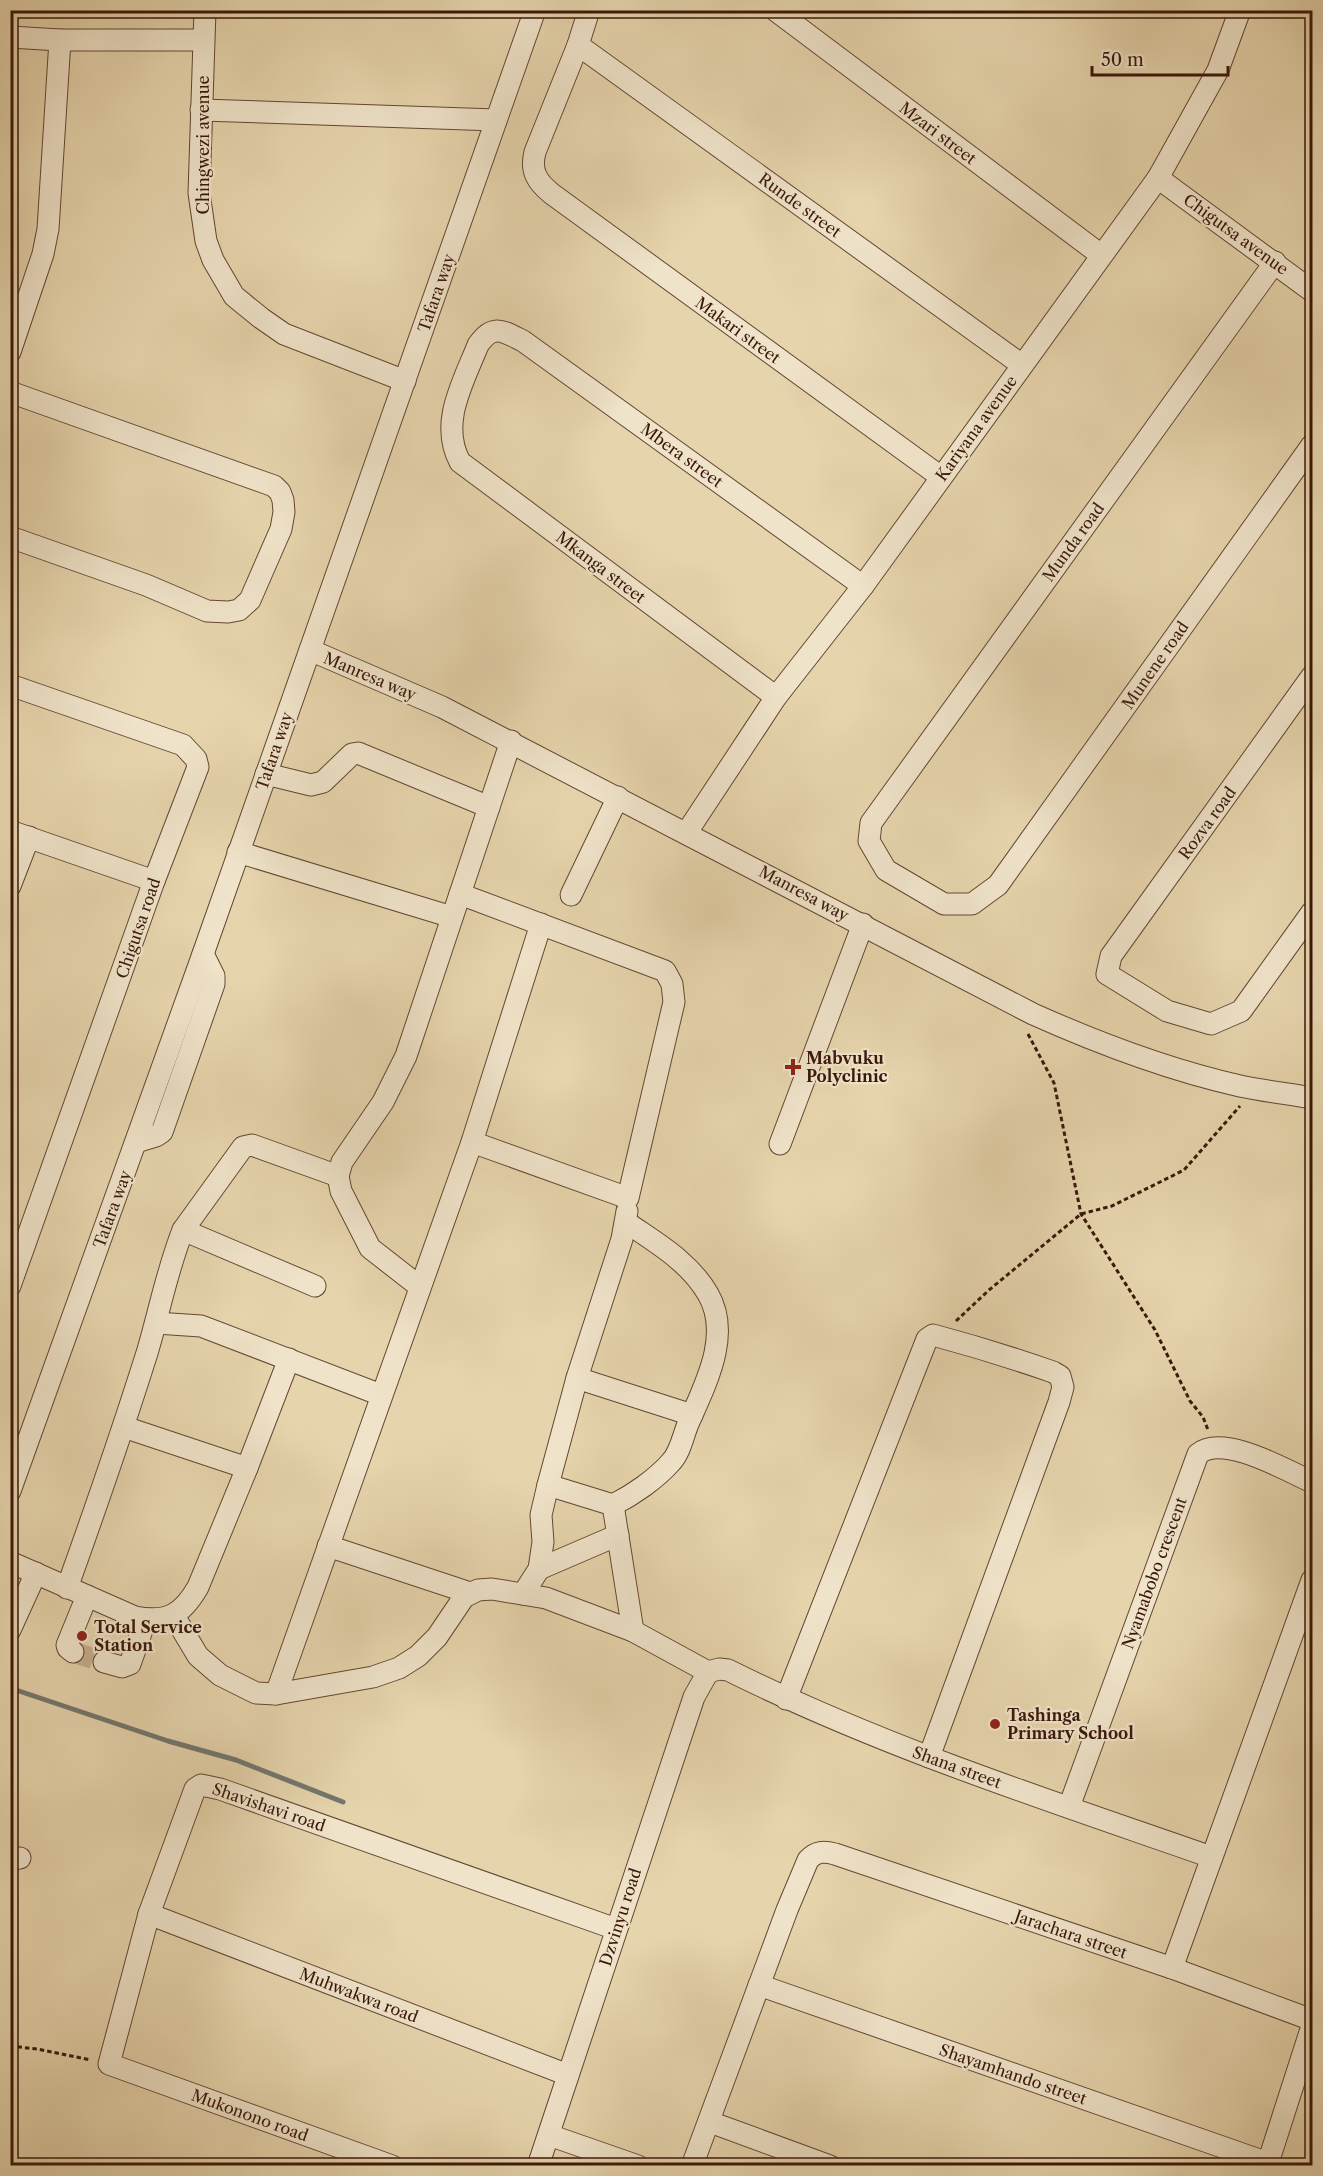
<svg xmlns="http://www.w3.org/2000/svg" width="1323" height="2176" viewBox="0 0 1323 2176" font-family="'Libre Caslon Text',serif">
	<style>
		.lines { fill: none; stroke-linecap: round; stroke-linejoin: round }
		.stream { stroke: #73776f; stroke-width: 5 }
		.minor-tunnel { stroke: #c4ae8c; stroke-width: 21; stroke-dasharray: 21 10; stroke-linecap: butt }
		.minor-casing { stroke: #654632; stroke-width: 23 }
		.path { stroke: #3a170a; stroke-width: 3; stroke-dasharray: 4.5 3; stroke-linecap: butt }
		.minor { stroke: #efe3c9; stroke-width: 21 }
		.poi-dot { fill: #8f2418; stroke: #efe3c9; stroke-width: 2 }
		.labels { text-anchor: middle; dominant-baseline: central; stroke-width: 4.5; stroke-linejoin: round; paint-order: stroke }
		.street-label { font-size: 16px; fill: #3a170a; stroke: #efe3c9 }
		.poi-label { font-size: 16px; font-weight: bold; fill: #3a170a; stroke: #efe3c9; text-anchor: start }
	</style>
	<rect width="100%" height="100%" fill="#e6d4ac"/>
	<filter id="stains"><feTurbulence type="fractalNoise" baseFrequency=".00333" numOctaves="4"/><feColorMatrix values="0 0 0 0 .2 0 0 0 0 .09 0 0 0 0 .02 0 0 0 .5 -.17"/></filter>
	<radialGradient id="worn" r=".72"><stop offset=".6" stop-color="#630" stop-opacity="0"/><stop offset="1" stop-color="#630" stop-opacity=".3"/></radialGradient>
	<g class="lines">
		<!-- stream -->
		<path class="stream" d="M10,1688L168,1741L236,1760L343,1802"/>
		<!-- minor-tunnel -->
		<path class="minor-tunnel" d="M73,1652L104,1662"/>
		<defs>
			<g id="minor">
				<path d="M205,10L199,193L206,241L213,260L234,296L261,318L284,334L405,381"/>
				<path d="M589,10L578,45L535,152C530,171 537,182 552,194L941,477"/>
				<path d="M775,10L1101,255"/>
				<path d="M10,37L60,40H203"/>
				<path d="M578,45L1022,365"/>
				<path d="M201,110L496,120"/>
				<path d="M1158,178L1312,291"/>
				<path d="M1275,262L871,823L869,841L886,870L944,904H972L998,885L1312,445"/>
				<path d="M10,352L43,254L48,229L60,40"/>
				<path d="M10,392L274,486L280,492L283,500L284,512L281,529L250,600L239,610L228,612L207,611L146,585L10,537"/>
				<path d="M310,650L442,707L1033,1014C1100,1044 1169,1070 1240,1086C1264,1091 1289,1094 1312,1098"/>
				<path d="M1312,676L1111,956L1107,974L1167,1011L1211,1024L1241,1011L1312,912"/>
				<path d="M10,685L183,745L196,759L198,767L154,881L10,1286"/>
				<path d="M776,697L460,462C439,423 463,383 478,345C493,323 503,331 523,341L863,586"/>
				<path d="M266,774L311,785L323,782L352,754L358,753L489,807"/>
				<path d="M10,831L154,881"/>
				<path d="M687,832L776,697L863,586L1158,178L1218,70L1240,10"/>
				<path d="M238,852L452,917"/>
				<path d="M10,886L29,837"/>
				<path d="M460,894L665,971L672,984L674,1002L628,1198L472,1142"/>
				<path d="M571,895L618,797"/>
				<path d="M136,1142L156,1136L162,1132L214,984V976L203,954"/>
				<path d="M780,1144L863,924"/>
				<path d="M183,1230L315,1286"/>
				<path d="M420,1287L370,1248L341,1191L338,1176L342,1162L383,1102L406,1056L511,741"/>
				<path d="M156,1323L201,1326L381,1395"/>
				<path d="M577,1378L692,1415"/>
				<path d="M124,1427L247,1468"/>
				<path d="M548,1485L613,1505C633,1495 656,1479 671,1462C680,1453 683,1436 688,1424C705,1385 732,1335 708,1294C689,1261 656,1243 626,1222"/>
				<path d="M10,1491L203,954L535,10"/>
				<path d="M613,1505L633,1631"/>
				<path d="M328,1546L470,1593"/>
				<path d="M10,1562L135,1617C167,1623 182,1615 198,1587L247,1468L289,1359"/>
				<path d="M539,1569L618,1535"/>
				<path d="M67,1588C95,1510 122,1432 147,1353C159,1313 167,1270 183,1230L243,1147L252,1145L338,1176"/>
				<path d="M523,1594L539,1569L543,1542L541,1515L548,1485L577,1378L622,1239L627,1211"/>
				<path d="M174,1616L198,1656L220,1675L256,1693L276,1694L373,1677L399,1668L418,1656L437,1637L464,1597L478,1590L492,1589L546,1598L633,1631L708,1672"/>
				<path d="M10,1630L36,1573"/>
				<path d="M73,1652L68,1648L67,1645L87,1596"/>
				<path d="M104,1662L122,1667L130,1664L146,1619"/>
				<path d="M708,1672L719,1669L728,1670C883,1747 1048,1800 1211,1857"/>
				<path d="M276,1694L472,1142L541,924"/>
				<path d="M786,1699L927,1339L933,1335C974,1346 1013,1358 1053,1372L1060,1376L1063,1387L1059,1402L929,1757"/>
				<path d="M1069,1807L1198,1454C1223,1433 1287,1471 1312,1482"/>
				<path d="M10,1859L20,1858"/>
				<path d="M149,1914L568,2075"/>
				<path d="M1172,1968L1312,1580"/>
				<path d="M759,1985L1268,2163"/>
				<path d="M710,2122L830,2166"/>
				<path d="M549,2135L638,2166"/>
				<path d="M392,2166L109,2064L149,1914L195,1789L201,1785L220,1789L616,1929"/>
				<path d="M538,2166L694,1697L708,1672"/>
				<path d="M692,2166L787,1910L808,1860C816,1851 824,1851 835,1854L1172,1968L1312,2020"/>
				<path d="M1267,2166L1312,2026"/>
			</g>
		</defs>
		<!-- minor casing -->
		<use href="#minor" class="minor-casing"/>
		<!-- path -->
		<g class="path">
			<path d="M1028,1034L1054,1083L1081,1214L1155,1330L1190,1401L1203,1417L1208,1430"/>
			<path d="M956,1321L989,1290L1081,1214L1112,1206L1184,1170L1240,1106"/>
			<path d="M10,2046L37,2049L91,2060"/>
		</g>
		<!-- minor -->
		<use href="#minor" class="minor"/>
	</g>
	<!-- markers -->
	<g class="poi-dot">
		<path d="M790 1058h6v6h6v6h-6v6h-6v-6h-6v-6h6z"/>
		<circle cx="82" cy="1636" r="6"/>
		<circle cx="995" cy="1724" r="6"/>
	</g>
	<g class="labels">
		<!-- street labels -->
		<g class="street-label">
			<text transform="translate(938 133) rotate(37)">Mzari street</text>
			<text transform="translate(203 145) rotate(-90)">Chingwezi avenue</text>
			<text transform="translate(800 205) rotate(36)">Runde street</text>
			<text transform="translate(1236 234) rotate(36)">Chigutsa avenue</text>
			<text transform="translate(436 293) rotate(-71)">Tafara way</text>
			<text transform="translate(738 330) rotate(36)">Makari street</text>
			<text transform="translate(976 428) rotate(-54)">Kariyana avenue</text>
			<text transform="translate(682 455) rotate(36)">Mbera street</text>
			<text transform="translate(1073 542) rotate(-54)">Munda road</text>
			<text transform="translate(601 567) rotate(37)">Mkanga street</text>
			<text transform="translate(1155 665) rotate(-55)">Munene road</text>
			<text transform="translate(370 676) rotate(23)">Manresa way</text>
			<text transform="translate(274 751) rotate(-71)">Tafara way</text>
			<text transform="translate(1207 823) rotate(-54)">Rozva road</text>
			<text transform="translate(804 893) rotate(28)">Manresa way</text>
			<text transform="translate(138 928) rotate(-71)">Chigutsa road</text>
			<text transform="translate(112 1209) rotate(-70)">Tafara way</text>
			<text transform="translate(1154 1573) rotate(-70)">Nyamabobo crescent</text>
			<text transform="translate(957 1767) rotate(20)">Shana street</text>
			<text transform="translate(269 1807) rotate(19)">Shavishavi road</text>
			<text transform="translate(620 1917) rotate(-72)">Dzvinyu road</text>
			<text transform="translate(1071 1934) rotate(19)">Jarachara street</text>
			<text transform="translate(359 1995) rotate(21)">Muhwakwa road</text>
			<text transform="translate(1013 2074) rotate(19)">Shayamhando street</text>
			<text transform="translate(250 2115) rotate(20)">Mukonono road</text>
		</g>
		<!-- poi labels -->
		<g class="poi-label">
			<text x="806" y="1058">Mabvuku<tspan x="806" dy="18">Polyclinic</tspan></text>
			<text x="94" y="1627">Total Service<tspan x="94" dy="18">Station</tspan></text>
			<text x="1007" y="1715">Tashinga<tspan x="1007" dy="18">Primary School</tspan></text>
		</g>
	</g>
	<!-- margin -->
	<rect width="1323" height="2176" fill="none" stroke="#e6d4ac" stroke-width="36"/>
	<rect x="12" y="12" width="1299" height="2152" fill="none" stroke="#3a170a" stroke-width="3"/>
	<rect x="18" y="18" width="1287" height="2140" fill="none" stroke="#3a170a" stroke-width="1.5"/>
	<!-- scale -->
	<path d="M1092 66v9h136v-9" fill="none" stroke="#3a170a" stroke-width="3"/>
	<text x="1101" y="66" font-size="18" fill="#3a170a" stroke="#efe3c9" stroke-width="4.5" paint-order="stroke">50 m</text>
	<rect width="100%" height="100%" filter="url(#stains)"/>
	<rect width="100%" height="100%" fill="url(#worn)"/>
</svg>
